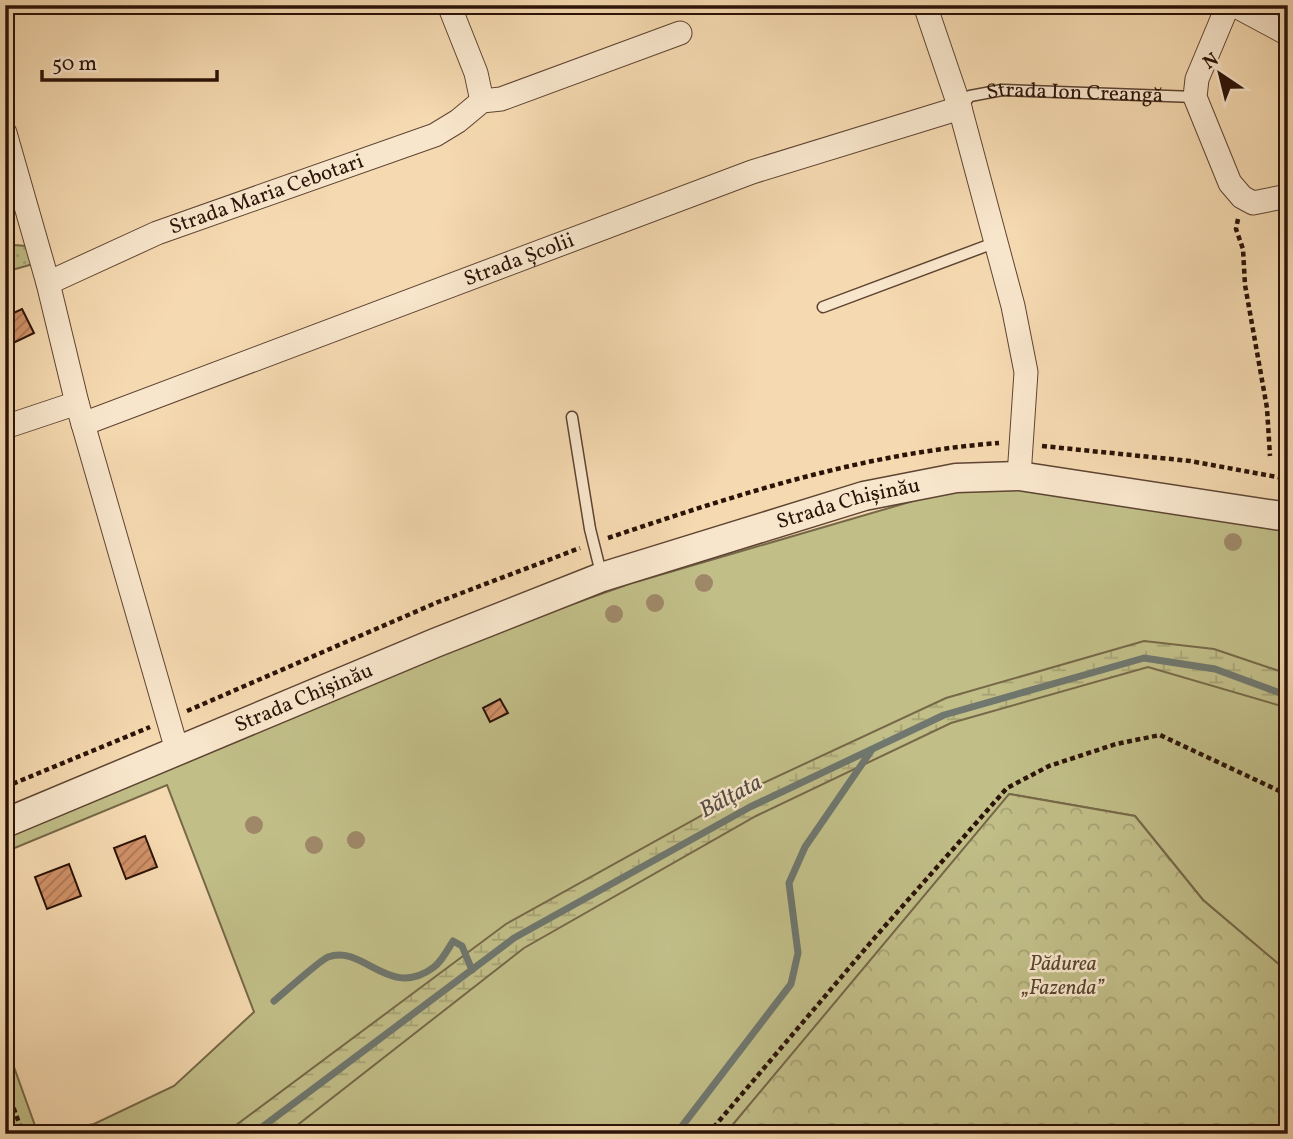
<svg xmlns="http://www.w3.org/2000/svg" width="1293" height="1139" viewBox="0 0 1293 1139" font-family="Vollkorn,serif">
	<style>
		.green { fill: #c1be88; stroke: #766848; stroke-width: 2 }
		.forest { fill: url(#forest-crowns); stroke: #766848; stroke-width: 2 }
		.wetland { fill: url(#wetland-marsh); stroke: #766848; stroke-width: 2 }
		.garden { fill: url(#garden-dots); stroke: #766848; stroke-width: 2 }
		.lines { fill: none; stroke-linecap: round; stroke-linejoin: round }
		.stream { stroke: #6f776e; stroke-width: 7 }
		.building { fill: url(#building-hatch); stroke: #2b1308; stroke-width: 2 }
		.service-casing { stroke: #5e4432; stroke-width: 13 }
		.minor-casing { stroke: #5e4432; stroke-width: 25 }
		.tertiary-casing { stroke: #5e4432; stroke-width: 31 }
		.path { stroke: #2b1308; stroke-width: 4.5; stroke-dasharray: 5 3.5; stroke-linecap: butt }
		.service { stroke: #f8e6cc; stroke-width: 10 }
		.minor { stroke: #f8e6cc; stroke-width: 23 }
		.tertiary { stroke: #f8e6cc; stroke-width: 28 }
		.tree { fill: #9f8868 }
		.labels { text-anchor: middle; dominant-baseline: central; stroke-width: 5; stroke-linejoin: round; paint-order: stroke }
		.street-label { font-size: 21px; fill: #2b1308; stroke: #f8e6cc }
		.park-label { font-size: 21px; font-style: italic; fill: #58462e; stroke: #f8e6cc }
		.water-label { font-size: 23px; font-style: italic; fill: #534d44; stroke: #f8e6cc }
	</style>
	<defs>
		<pattern id="forest-crowns" width="20" height="18" patternUnits="userSpaceOnUse" patternTransform="scale(1.75)"><rect width="20" height="18" fill="#c1be88"/><path d="M2 6a3 3 0 1 1 6 0M12 15a3 3 0 1 1 6 0" fill="none" stroke="#a6a274"/></pattern>
		<pattern id="wetland-marsh" width="20" height="14" patternUnits="userSpaceOnUse" patternTransform="scale(1.75)"><rect width="20" height="14" fill="#c1be88"/><path d="M1 5h8M5 5V1M11 12h8M15 12V8" fill="none" stroke="#a6a274"/></pattern>
		<pattern id="garden-dots" width="8" height="8" patternUnits="userSpaceOnUse" patternTransform="scale(1.75)"><rect width="8" height="8" fill="#c1be88"/><path d="M2 2h.1M6 6h.1" fill="none" stroke="#a6a274" stroke-width="1.8" stroke-linecap="round"/></pattern>
		<pattern id="building-hatch" width="6" height="6" patternUnits="userSpaceOnUse" patternTransform="scale(1.75)"><rect width="6" height="6" fill="#d19269"/><path d="M-1 1l2-2M0 6l6-6M5 7l2-2" fill="none" stroke="#aa7654"/></pattern>
	</defs>
	<rect width="100%" height="100%" fill="#f5d9b0"/>
	<filter id="stains"><feTurbulence type="fractalNoise" baseFrequency=".00286" numOctaves="4"/><feColorMatrix values="0 0 0 0 .2 0 0 0 0 .09 0 0 0 0 .02 0 0 0 .5 -.17"/></filter>
	<radialGradient id="worn" r=".72"><stop offset=".6" stop-color="#630" stop-opacity="0"/><stop offset="1" stop-color="#630" stop-opacity=".3"/></radialGradient>
	<!-- green -->
	<g class="green">
		<path d="M1000,487L1288,531V972L1203,900L1135,816L1010,794L725,1134H41L94,1124L174,1086L254,1012L167,785L5,852V838L471,640L629,584L937,494Z"/>
		<path d="M5,1042L38,1134H9L5,1123Z"/>
	</g>
	<!-- forest -->
	<path class="forest" d="M1009,794L1135,816L1203,900L1288,972V1134H725Z"/>
	<!-- wetland -->
	<path class="wetland" d="M1144,641L1214,649L1288,674V708L1148,667L951,723L756,816L524,948L286,1134H224L506,924L744,792L946,698Z"/>
	<!-- garden -->
	<path class="garden" d="M13,245L27,246L33,264L5,272V248Z"/>
	<g class="lines">
		<!-- stream -->
		<g class="stream">
			<path d="M274,1001C284,993 320,960 328,957C364,944 389,1001 434,967C442,961 448,949 453,941L462,946L472,970"/>
			<path d="M253,1134L514,938L750,807L944,715L1144,658L1215,669L1288,696"/>
			<path d="M676,1134L791,984L798,953L789,883L805,847L871,751"/>
		</g>
	</g>
	<!-- building -->
	<g class="building">
		<path d="M22,309L34,333L5,347V317Z"/>
		<path d="M500,699L508,713L490,722L483,708Z"/>
		<path d="M145,836L157,867L126,879L114,848Z"/>
		<path d="M69,864L81,896L47,909L35,877Z"/>
	</g>
	<g class="lines">
		<defs>
			<g id="service">
				<path id="s1" d="M960,108L970,96L1002,90L1195,97"/>
				<path d="M823,307L994,243"/>
				<path d="M572,417L590,529L602,577"/>
			</g>
			<g id="minor">
				<path d="M449,5L476,73L482,101"/>
				<path d="M925,5L960,108L1013,306L1026,372L1019,476"/>
				<path d="M1228,5L1197,79L1195,97L1230,183L1242,197L1253,203L1288,196"/>
				<path d="M1234,5L1288,34"/>
				<path d="M5,133L48,283L77,403L177,750"/>
				<path id="s2" d="M48,283L157,233L435,135L458,121L482,101L501,99L680,33"/>
				<path id="s3" d="M83,424L752,172L960,108"/>
				<path d="M5,427L77,403"/>
			</g>
			<g id="tertiary">
				<path id="s4" d="M5,823L435,643L602,577L864,496L956,478L1019,476L1288,517"/>
			</g>
		</defs>
		<!-- service casing -->
		<use href="#service" class="service-casing"/>
		<!-- minor casing -->
		<use href="#minor" class="minor-casing"/>
		<!-- tertiary casing -->
		<use href="#tertiary" class="tertiary-casing"/>
		<!-- path -->
		<g class="path">
			<path d="M1238,219L1236,229L1243,249L1245,285L1267,408L1270,456"/>
			<path d="M1042,446L1190,461L1288,479"/>
			<path d="M608,538C736,495 863,453 999,443"/>
			<path d="M187,711L438,602L580,548"/>
			<path d="M5,787L150,727"/>
			<path d="M5,1084L23,1134"/>
			<path d="M708,1134L877,935L1007,788L1049,766L1116,744L1160,735L1288,795"/>
		</g>
		<!-- service -->
		<use href="#service" class="service"/>
		<!-- minor -->
		<use href="#minor" class="minor"/>
		<!-- tertiary -->
		<use href="#tertiary" class="tertiary"/>
	</g>
	<!-- trees -->
	<g class="tree">
		<circle cx="1233" cy="542" r="9"/>
		<circle cx="704" cy="583" r="9"/>
		<circle cx="655" cy="603" r="9"/>
		<circle cx="614" cy="614" r="9"/>
		<circle cx="254" cy="825" r="9"/>
		<circle cx="356" cy="840" r="9"/>
		<circle cx="314" cy="845" r="9"/>
	</g>
	<g class="labels">
		<!-- street labels -->
		<g class="street-label">
			<text stroke="none"><textPath href="#s1" startOffset="121">Strada Ion Creangă</textPath></text>
			<text stroke="none"><textPath href="#s2" startOffset="236">Strada Maria Cebotari</textPath></text>
			<text stroke="none"><textPath href="#s3" startOffset="466">Strada Școlii</textPath></text>
			<text stroke="none"><textPath href="#s4" startOffset="903">Strada Chișinău</textPath></text>
			<text stroke="none"><textPath href="#s4" startOffset="324">Strada Chișinău</textPath></text>
		</g>
		<!-- park labels -->
		<g class="park-label">
			<text x="1063" y="964">Pădurea<tspan x="1063" dy="24">„Fazenda”</tspan></text>
		</g>
		<!-- water labels -->
		<g class="water-label">
			<text transform="translate(731 797) rotate(-28)">Bălţata</text>
		</g>
	</g>
	<!-- margin -->
	<rect width="1293" height="1139" fill="none" stroke="#f5d9b0" stroke-width="28"/>
	<rect x="7" y="7" width="1279" height="1125" fill="none" stroke="#2b1308" stroke-width="3.5"/>
	<rect x="14" y="14" width="1265" height="1111" fill="none" stroke="#2b1308" stroke-width="2"/>
	<!-- north arrow -->
	<g transform="translate(1220 74) rotate(325)" stroke="#f8e6cc" stroke-width="5" paint-order="stroke">
	<path d="M0-5L12 26L0 18L-12 26Z" fill="#2b1308"/>
	<text y="-10" font-size="19" font-weight="bold" text-anchor="middle" fill="#2b1308">N</text>
	</g>
	<!-- scale -->
	<path d="M42 70v10h175v-10" fill="none" stroke="#2b1308" stroke-width="3.5"/>
	<text x="52" y="70" font-size="21" fill="#2b1308" stroke="#f8e6cc" stroke-width="5" paint-order="stroke">50 m</text>
	<rect width="100%" height="100%" filter="url(#stains)"/>
	<rect width="100%" height="100%" fill="url(#worn)"/>
</svg>
